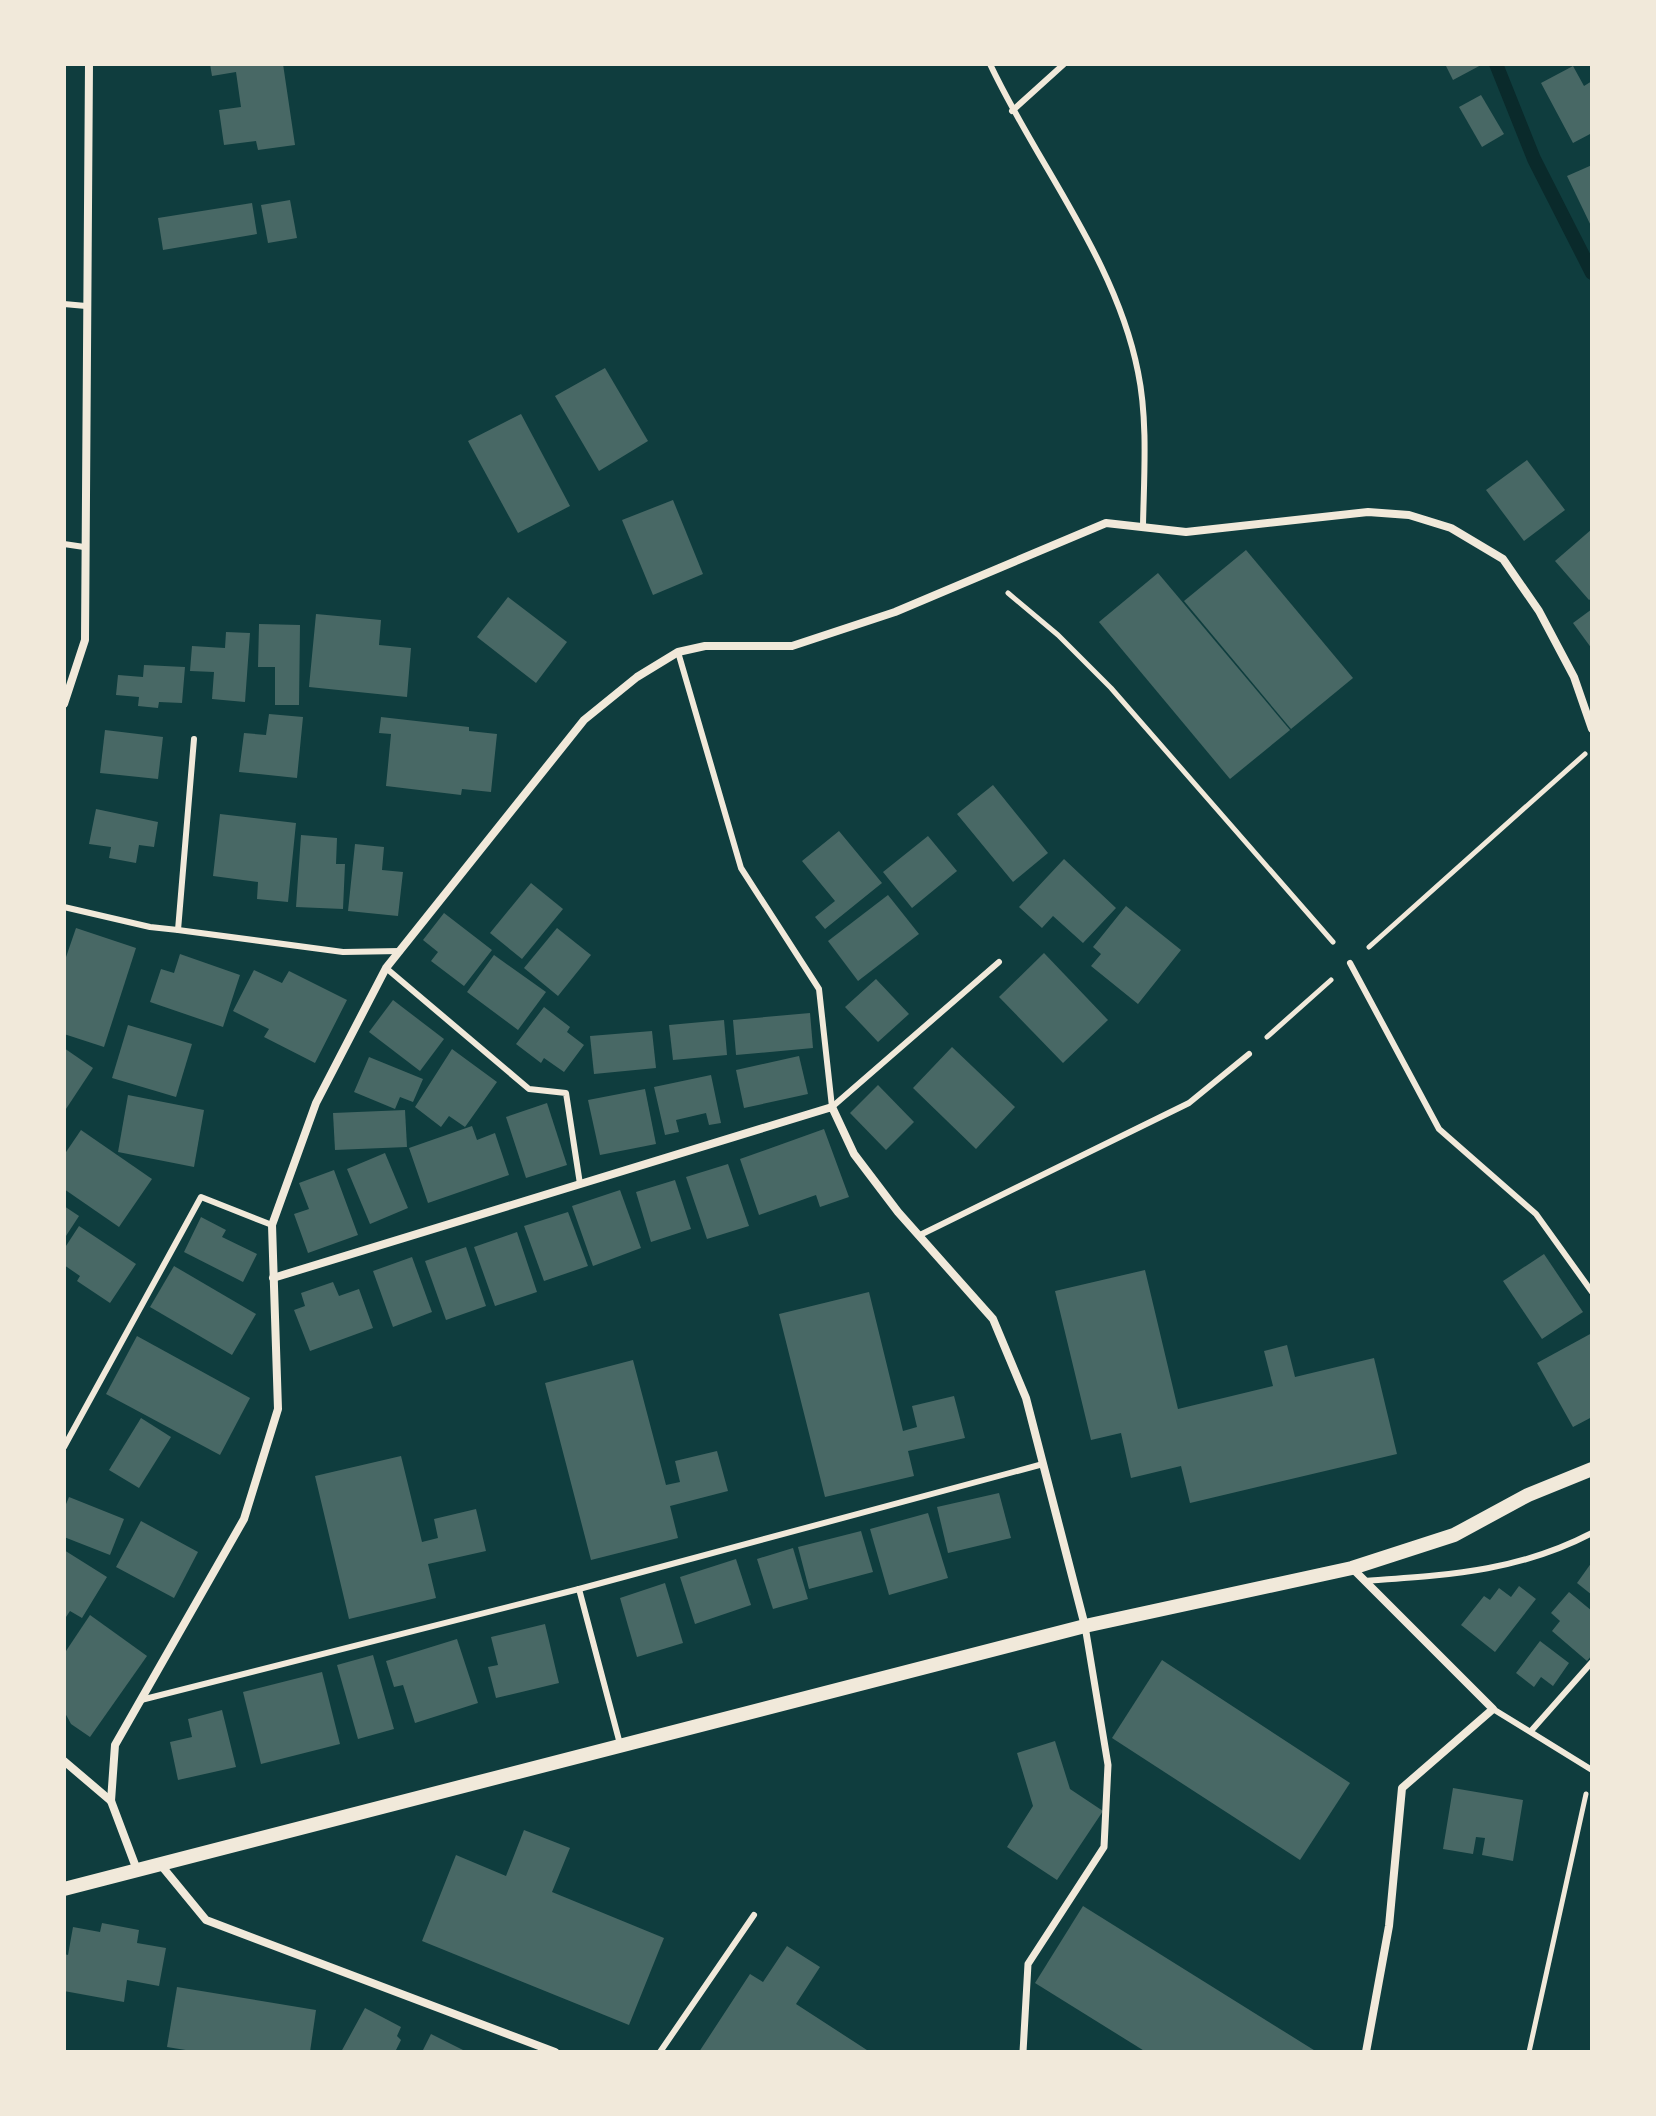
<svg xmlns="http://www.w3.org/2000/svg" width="1656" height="2116" viewBox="0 0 1656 2116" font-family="'Noto Sans',sans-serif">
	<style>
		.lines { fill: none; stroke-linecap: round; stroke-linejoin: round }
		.stream { stroke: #0a2a2b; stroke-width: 14 }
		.building { fill: #486865 }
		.path { stroke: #f1e9da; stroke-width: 5 }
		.service { stroke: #f1e9da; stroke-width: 6 }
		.pedestrian { stroke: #f1e9da; stroke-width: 7 }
		.minor { stroke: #f1e9da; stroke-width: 8 }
		.tertiary { stroke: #f1e9da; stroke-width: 14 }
	</style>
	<rect width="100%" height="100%" fill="#0f3d3e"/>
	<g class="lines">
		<!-- stream -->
		<path class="stream" d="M1496,64L1534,159L1592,273"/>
	</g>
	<!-- building -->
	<g class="building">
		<path d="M210,64H283L295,145L258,150L256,141L224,145L219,110L241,107L236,72L212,76Z"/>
		<path d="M1445,64H1483L1453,80Z"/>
		<path d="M1573,66L1584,86L1592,81V133L1573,143L1541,83Z"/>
		<path d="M1481,95L1504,134L1482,147L1459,107Z"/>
		<path d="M1592,165V228L1567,176Z"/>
		<path d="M290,200L297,238L268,243L261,205Z"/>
		<path d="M252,203L257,234L163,250L158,218Z"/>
		<path d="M605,368L648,441L599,471L555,396Z"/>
		<path d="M521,414L570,506L518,533L468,441Z"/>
		<path d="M1527,460L1565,510L1524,541L1486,490Z"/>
		<path d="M673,500L703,574L653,595L622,520Z"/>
		<path d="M1592,529V598L1589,600L1555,561Z"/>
		<path d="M1246,550L1353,678L1291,729L1184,601Z"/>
		<path d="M1158,573L1290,730L1230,779L1099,622Z"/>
		<path d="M508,597L567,642L536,683L477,637Z"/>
		<path d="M1592,609V649L1573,623Z"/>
		<path d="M316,614L381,620L379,645L411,648L407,697L309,687Z"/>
		<path d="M259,624L300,625L299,705H275V667H258Z"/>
		<path d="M226,632L250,633L245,702L212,699L214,672L190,671L192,646L225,648Z"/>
		<path d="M144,665L185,667L182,703L159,702L158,708L138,706L139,697L116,695L118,675L143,677Z"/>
		<path d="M269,714L303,717L297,778L239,772L244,733L266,735Z"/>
		<path d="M381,717L469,727V731L497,734L491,792L462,789L461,795L386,786L391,734L379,733Z"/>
		<path d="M105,730L163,737L158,779L100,773Z"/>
		<path d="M993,785L1048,853L1013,882L957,814Z"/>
		<path d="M96,809L158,822L154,847L139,845L136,863L109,858L111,847L89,844Z"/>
		<path d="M220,814L296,823L288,902L257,899L258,882L213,876Z"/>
		<path d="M839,831L882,883L825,929L815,917L835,901L802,861Z"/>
		<path d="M301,835L337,838L336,864H345L343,909L296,907Z"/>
		<path d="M928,836L957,871L912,908L883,872Z"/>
		<path d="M355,844L384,847L382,870L403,872L398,916L348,911Z"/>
		<path d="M1064,859L1116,908L1083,943L1053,916L1042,928L1019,907Z"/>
		<path d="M531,883L563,909L522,959L490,933Z"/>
		<path d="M888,895L919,934L858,981L828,941Z"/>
		<path d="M1126,906L1181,950L1138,1004L1091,966L1101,954L1093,947Z"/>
		<path d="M444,913L492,950L464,986L431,961L438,952L423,940Z"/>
		<path d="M76,928L136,948L104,1047L64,1034V963Z"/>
		<path d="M557,928L591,955L558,996L524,968Z"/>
		<path d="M1044,953L1108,1020L1063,1063L999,997Z"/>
		<path d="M180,954L240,975L223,1027L150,1002L161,969L174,973Z"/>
		<path d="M494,955L546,992L518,1030L467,992Z"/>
		<path d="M254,970L282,983L289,971L347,1000L315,1063L264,1037L269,1029L233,1011Z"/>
		<path d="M876,979L909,1014L878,1042L845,1007Z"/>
		<path d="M393,1000L444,1039L420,1071L369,1032Z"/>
		<path d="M544,1007L570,1027L567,1032L584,1045L564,1072L544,1058L541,1063L516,1044Z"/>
		<path d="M810,1013L813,1048L736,1055L733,1020Z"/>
		<path d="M724,1020L727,1055L673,1060L669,1025Z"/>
		<path d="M128,1025L192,1044L176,1097L112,1078Z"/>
		<path d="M652,1031L656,1068L594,1074L590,1036Z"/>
		<path d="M952,1047L1015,1107L976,1149L913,1088Z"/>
		<path d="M64,1048L93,1068L64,1112Z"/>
		<path d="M452,1049L497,1082L465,1127L449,1116L441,1127L415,1107Z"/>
		<path d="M799,1056L808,1094L744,1108L736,1070Z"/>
		<path d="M369,1057L423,1079L413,1102L400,1097L395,1109L354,1092Z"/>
		<path d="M711,1075L721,1123L709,1125L706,1113L676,1120L679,1132L665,1135L654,1087Z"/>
		<path d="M878,1085L914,1122L886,1150L850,1113Z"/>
		<path d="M645,1089L656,1144L600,1155L588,1100Z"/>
		<path d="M128,1095L204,1110L194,1167L118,1152Z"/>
		<path d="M547,1103L567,1165L526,1178L506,1117Z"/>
		<path d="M405,1110L407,1147L335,1150L333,1113Z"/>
		<path d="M472,1126L477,1140L495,1133L509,1175L428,1203L409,1148Z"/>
		<path d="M824,1129L849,1197L820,1207L816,1195L759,1215L740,1159Z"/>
		<path d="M81,1130L152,1179L119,1227L64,1189V1155Z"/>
		<path d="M385,1153L408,1208L370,1224L347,1169Z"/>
		<path d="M728,1164L749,1226L707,1239L686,1177Z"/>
		<path d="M334,1170L358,1235L308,1253L294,1214L309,1209L299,1183Z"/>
		<path d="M675,1180L691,1229L651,1242L636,1192Z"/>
		<path d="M620,1190L641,1248L593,1266L572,1206Z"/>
		<path d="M64,1206L79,1216L64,1239Z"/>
		<path d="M568,1212L588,1266L544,1281L524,1226Z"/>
		<path d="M201,1217L226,1230L222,1237L257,1254L243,1282L184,1252Z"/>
		<path d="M79,1226L136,1264L110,1303L77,1281L80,1276L64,1265V1249Z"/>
		<path d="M517,1232L537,1292L495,1306L474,1247Z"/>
		<path d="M466,1247L486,1306L446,1320L425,1261Z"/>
		<path d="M1544,1254L1583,1312L1542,1339L1503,1281Z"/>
		<path d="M412,1257L432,1312L393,1327L373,1271Z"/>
		<path d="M174,1266L256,1314L232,1355L150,1307Z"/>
		<path d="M1145,1270L1178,1409L1273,1386L1264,1351L1287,1345L1295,1377L1374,1358L1397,1454L1190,1503L1181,1466L1131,1478L1121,1433L1091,1440L1055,1291Z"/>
		<path d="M333,1282L339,1296L359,1289L373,1328L310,1351L294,1310L305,1306L301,1293Z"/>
		<path d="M869,1292L903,1431L917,1427L912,1406L954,1396L965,1438L908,1451L914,1476L825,1497L779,1314Z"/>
		<path d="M1592,1333V1417L1573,1427L1537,1363Z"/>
		<path d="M137,1336L250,1398L220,1455L106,1394Z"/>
		<path d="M633,1360L666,1485L680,1482L675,1461L717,1451L728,1491L670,1506L678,1538L591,1560L545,1383Z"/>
		<path d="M141,1418L171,1437L139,1488L109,1470Z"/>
		<path d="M401,1456L422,1542L438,1538L434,1519L476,1509L486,1551L428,1564L436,1598L349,1619L315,1476Z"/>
		<path d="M999,1493L1011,1538L948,1553L937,1507Z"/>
		<path d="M69,1497L124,1519L110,1555L64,1537V1509Z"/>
		<path d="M928,1513L948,1578L889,1595L870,1529Z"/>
		<path d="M141,1521L198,1552L174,1598L116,1567Z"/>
		<path d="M861,1531L873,1572L809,1589L798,1547Z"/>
		<path d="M793,1548L808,1599L773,1609L757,1559Z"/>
		<path d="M64,1550L107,1577L82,1618L70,1611L64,1620Z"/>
		<path d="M736,1559L751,1605L695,1624L680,1577Z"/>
		<path d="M1592,1562V1595L1577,1583Z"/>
		<path d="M665,1583L683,1643L637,1657L620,1598Z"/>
		<path d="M1519,1586L1536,1599L1495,1652L1461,1625L1484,1596L1490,1600L1499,1588L1511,1597Z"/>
		<path d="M1569,1592L1592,1611V1655L1587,1661L1552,1631L1560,1621L1551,1613Z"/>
		<path d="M90,1615L147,1656L90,1737L71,1724L64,1711V1654Z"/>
		<path d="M545,1624L559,1683L496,1698L488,1667L498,1665L491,1637Z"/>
		<path d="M457,1639L478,1703L415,1723L403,1685L394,1687L386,1661Z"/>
		<path d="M1540,1641L1569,1663L1553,1686L1541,1677L1534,1687L1516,1673Z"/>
		<path d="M373,1655L394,1729L358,1739L337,1665Z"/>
		<path d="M1162,1660L1350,1783L1300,1860L1112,1738Z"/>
		<path d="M322,1672L340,1744L261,1764L243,1692Z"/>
		<path d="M222,1710L236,1767L178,1780L170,1742L192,1737L188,1719Z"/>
		<path d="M1055,1741L1070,1789L1103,1811L1057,1880L1007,1847L1033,1806L1017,1753Z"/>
		<path d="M1453,1788L1523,1800L1513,1861L1482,1855L1485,1838L1476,1837L1473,1854L1443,1849Z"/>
		<path d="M524,1830L570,1848L552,1892L664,1938L629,2025L422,1941L456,1855L506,1876Z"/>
		<path d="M1083,1906L1317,2052H1146L1035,1983Z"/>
		<path d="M102,1923L139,1930L137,1943L166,1948L159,1986L127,1980L124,2002L64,1991V1954L68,1955L73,1927L100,1932Z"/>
		<path d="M787,1946L820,1967L796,2004L870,2052H699L750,1974L763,1982Z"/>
		<path d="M177,1987L316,2010L310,2052H198L167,2047Z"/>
		<path d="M365,2008L401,2027L397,2036L401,2040L395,2052H341Z"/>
		<path d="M431,2034L467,2052H422Z"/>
	</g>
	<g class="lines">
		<!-- path -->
		<g class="path">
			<path d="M1008,593L1058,635L1111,688L1333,942"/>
			<path d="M1369,947L1585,754"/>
			<path d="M1267,1037L1331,980"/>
			<path d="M1529,2052L1586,1794"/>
		</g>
		<!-- service -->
		<g class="service">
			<path d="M990,64C1038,166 1116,260 1138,372C1148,420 1144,476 1143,525"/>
			<path d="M1012,111L1064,64"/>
			<path d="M64,304L86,306"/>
			<path d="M64,544L84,547"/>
			<path d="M678,652L741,868L819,989L832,1107"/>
			<path d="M64,907L150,927L178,930L194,739"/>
			<path d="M178,930L343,952L400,951"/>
			<path d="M1350,963L1439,1129L1536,1214L1592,1292"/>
			<path d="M386,968L529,1089L566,1093L580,1184"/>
			<path d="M832,1107L999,962"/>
			<path d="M920,1235L1189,1103L1249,1054"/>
			<path d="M64,1447L201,1197L272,1225"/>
			<path d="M1365,1581C1448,1575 1517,1572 1592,1533"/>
			<path d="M579,1589L620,1744"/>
			<path d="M141,1700L579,1589L1043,1464"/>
			<path d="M1493,1709L1592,1770"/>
			<path d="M1531,1731L1592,1662"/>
			<path d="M660,2052L754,1915"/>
		</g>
		<!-- pedestrian -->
		<path class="pedestrian" d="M1023,2052L1028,1964L1104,1847L1108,1765L1085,1626"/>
		<!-- minor -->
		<g class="minor">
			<path d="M64,704L85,640L89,64"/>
			<path d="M273,1278L832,1107L854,1154L898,1212L993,1319L1026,1398L1085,1626"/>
			<path d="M1352,1568L1493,1709L1402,1788L1389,1926L1366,2052"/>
			<path d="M64,1761L111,1801"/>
			<path d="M160,1864L206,1920L555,2052"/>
			<path d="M137,1870L111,1801L115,1745L244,1519L278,1409L272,1225L316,1103L386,968L584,720L637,677L678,652L705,646H792L895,612L1106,523L1186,532L1368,512L1409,515L1451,528L1503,559L1539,611L1574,677L1592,729"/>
		</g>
		<!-- tertiary -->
		<path class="tertiary" d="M64,1889L1085,1626L1352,1568L1454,1535L1528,1495L1592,1469"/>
	</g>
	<!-- border -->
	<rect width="1656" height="2116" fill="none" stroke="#f1e9da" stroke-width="132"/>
</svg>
